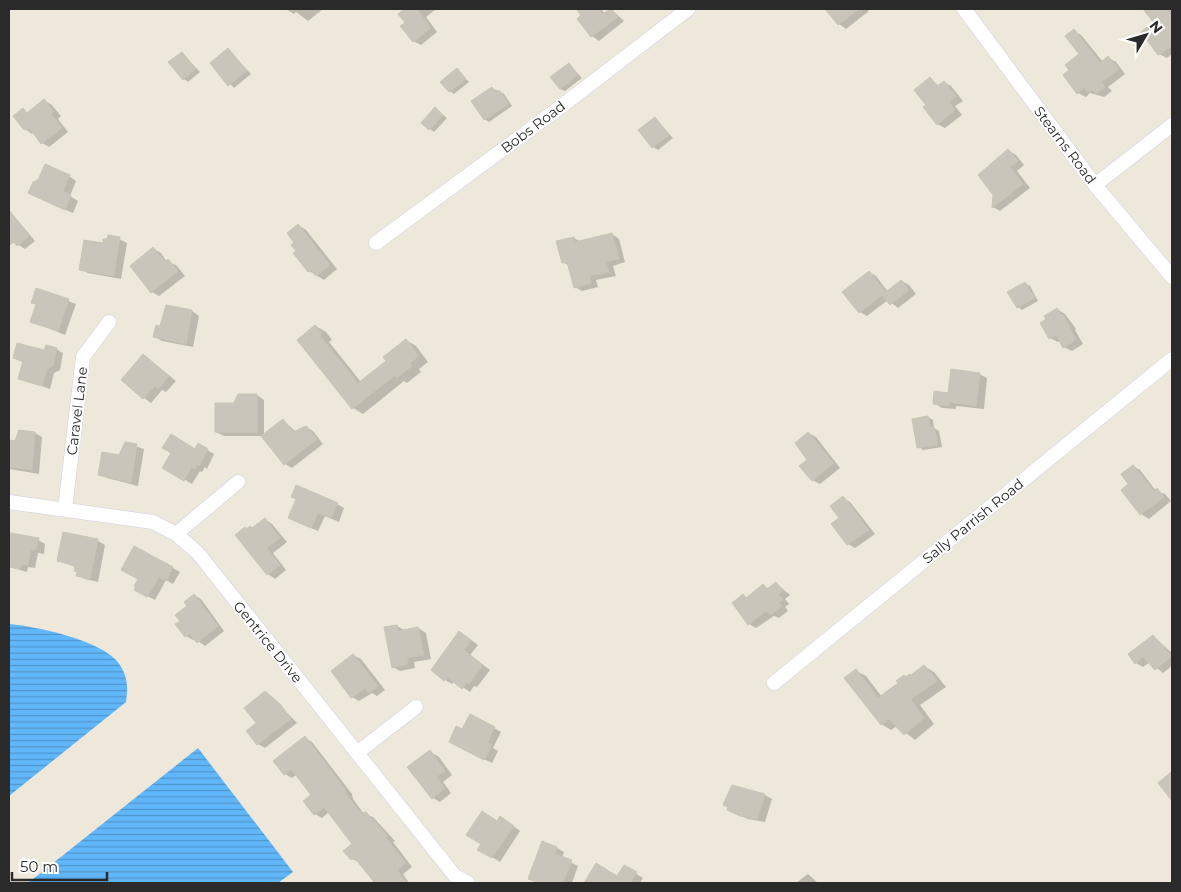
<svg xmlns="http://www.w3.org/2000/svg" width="1181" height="892" viewBox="0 0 1181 892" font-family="Montserrat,sans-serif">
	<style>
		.water { fill: url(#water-rules) }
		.shadow { fill: #0003 }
		.building { fill: #c9c5ba; stroke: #c9c5b3 }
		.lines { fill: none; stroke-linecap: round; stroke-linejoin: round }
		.minor-casing { stroke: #cfcfe4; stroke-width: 15 }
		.minor { stroke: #fff; stroke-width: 14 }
		.labels { text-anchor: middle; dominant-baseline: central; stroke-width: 4; stroke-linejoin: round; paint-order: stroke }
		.street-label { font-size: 14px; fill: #2a2a2a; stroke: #fff }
	</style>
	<defs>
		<pattern id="water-rules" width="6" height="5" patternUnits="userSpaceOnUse" patternTransform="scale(1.25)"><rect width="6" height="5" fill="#61b7fb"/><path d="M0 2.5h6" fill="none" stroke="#5095cb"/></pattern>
	</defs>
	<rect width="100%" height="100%" fill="#eee8da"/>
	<!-- water -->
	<g class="water">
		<path d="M9,624C35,626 106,641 120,665C128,678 128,688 126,702L9,796Z"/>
		<path d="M198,748L293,872L278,883H28Z"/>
	</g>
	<!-- shadow -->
	<g class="shadow">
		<path d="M286,9H323L308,21L296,12L294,14Z"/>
		<path d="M406,9L435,10L426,17L437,32L421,45L413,41L407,23L400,14Z"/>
		<path d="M577,9H601L604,13L611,9L624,21L599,41L592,36L578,19L583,15Z"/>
		<path d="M826,9H867L869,11L846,29L839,24Z"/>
		<path d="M1145,9H1169L1172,12V54L1167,58L1159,54L1155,22Z"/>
		<path d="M1074,31L1081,35L1103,62L1109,58L1116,62L1125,74L1108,87L1112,91L1104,97L1090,93L1086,97L1078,93L1071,71L1081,54Z"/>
		<path d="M228,50L251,74L234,88L211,63Z"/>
		<path d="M182,53L200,72L188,82L184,79Z"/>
		<path d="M569,64L582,78L565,91L560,89Z"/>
		<path d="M457,70L469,82L454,94L450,91Z"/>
		<path d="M930,79L939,86L944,82L951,86L963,101L955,106L962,115L945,128L937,124Z"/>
		<path d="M492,88L504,94L512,106L489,122L484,119Z"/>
		<path d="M44,100L52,105L61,116L58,119L68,132L49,147L42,143L34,132L32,134L25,129L15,116L23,110L29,113Z"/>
		<path d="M436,109L447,118L434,132L430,129Z"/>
		<path d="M655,118L673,138L658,150L653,147Z"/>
		<path d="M1008,150L1016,155L1024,165L1017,171L1030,188L1000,211L993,207L995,195Z"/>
		<path d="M69,176L76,181L70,196L78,201L73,213L36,197Z"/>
		<path d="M9,210L35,241L25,249L14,242L9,246Z"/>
		<path d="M298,225L306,230L337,269L324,280L309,271L297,251Z"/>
		<path d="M612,234L619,239L625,262L613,266L616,276L596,280L598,287L582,291L575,287L569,266L563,262L574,238L581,242Z"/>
		<path d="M119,239L127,243L121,279L88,273L81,269L104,245Z"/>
		<path d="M154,249L161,253L167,262L176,265L185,276L159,296L152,292Z"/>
		<path d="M869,272L876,276L888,292L902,281L909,285L916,294L898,308L888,300L867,316L860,312Z"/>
		<path d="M1025,283L1030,286L1038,301L1022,310L1018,307Z"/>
		<path d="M37,289L76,304L65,335L31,321L37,305L33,302Z"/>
		<path d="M1057,309L1065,314L1076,329L1075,330L1083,344L1072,351L1064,347L1061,340L1058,342L1050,338L1048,319Z"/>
		<path d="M192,311L199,316L193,347L162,341L155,337L161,327Z"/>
		<path d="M316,326L326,332L332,340L329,342L361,382L388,361L406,340L416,346L428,362L419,369L421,372L407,383L404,381L363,414L353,408L298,340Z"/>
		<path d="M56,349L63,353L60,370L54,373L50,389L19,378L24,363L14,358Z"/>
		<path d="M144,355L176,381L166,392L162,390L151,403L144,398Z"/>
		<path d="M979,374L987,378L984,409L956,406V409L942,408L934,403Z"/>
		<path d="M257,395L264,400V435L283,420L296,432L306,427L313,431L323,444L292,468L285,464L264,436H224L216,432L235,404V399Z"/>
		<path d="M928,417L933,420L934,428L939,431L942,447L923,450L919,447Z"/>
		<path d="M20,431L35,433L42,437L39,474L9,469V441L16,442Z"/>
		<path d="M808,433L816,437L840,468L820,484L812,480L809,460Z"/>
		<path d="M126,443L144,449L138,486L107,478L100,474L120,456Z"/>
		<path d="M199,445L214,454L207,469L205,467L202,472L200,471L192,484L164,467L173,453L196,450Z"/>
		<path d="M1133,466L1140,470L1156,491L1165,494L1171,501L1149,519L1141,514L1122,491L1130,484Z"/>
		<path d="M843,498L850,502L875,534L855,548L848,544L841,518Z"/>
		<path d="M337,504L344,508L339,522L325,516L318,531L297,522Z"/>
		<path d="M265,519L272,524L287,542L273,553L286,570L275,579L268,574L237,535L253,529Z"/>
		<path d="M9,535L38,540L45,544L44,554L38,553L35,568L28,567L27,572L9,567Z"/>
		<path d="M98,541L105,545L98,582L85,579L78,575L76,567L58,561Z"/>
		<path d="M135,547L180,572L173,584L166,580L155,600L136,590L139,578Z"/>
		<path d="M776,583L790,595L785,599L789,604L785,607L788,611L779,618L774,616L756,628L749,624L743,596L747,598L763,586L769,589Z"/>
		<path d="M194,595L201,599L224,631L205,646L195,639L193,640L186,636L181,621Z"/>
		<path d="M397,626L404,630L418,628L426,633L431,659L414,662L415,668L400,671L393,667Z"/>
		<path d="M1153,636L1172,653V666L1163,673L1150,662L1143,667L1136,663Z"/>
		<path d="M467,637L478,645L470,655L490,670L477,687L474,686L470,692L454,681L452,684L445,680L432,669Z"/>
		<path d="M353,655L361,659L385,690L377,696L372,693L359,701L352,697Z"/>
		<path d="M924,666L934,672L946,687L920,705L934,724L915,740L897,726L891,730L881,724L856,671L866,676L882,697Z"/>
		<path d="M265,693L272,697L297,723L265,748L258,744V723Z"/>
		<path d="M494,728L501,732L493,748L498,751L492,763L458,746L463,731Z"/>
		<path d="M305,738L312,742L352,794L353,799L364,814L373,817L395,841L393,842L412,867L403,874L409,883H376L360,862L351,859L354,844L329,812L322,818L315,814L313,796L296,775L292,778L285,774Z"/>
		<path d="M432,753L439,757L452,775L443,782L451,793L440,802L433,798Z"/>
		<path d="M765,795L772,799L765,822L748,819L736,814L730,807Z"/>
		<path d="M498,822H508L520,831L500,862L479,849Z"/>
		<path d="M557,848L564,852L562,858L578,866L572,883H540L529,878Z"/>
		<path d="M597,865L618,877L624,866L643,878L640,883H586Z"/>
		<path d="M808,874L818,883H796Z"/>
	</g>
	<!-- building -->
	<g class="building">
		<path d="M404,9H417L431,28L413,42L400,26L405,23L398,14Z"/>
		<path d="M576,9H598L602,14L611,9L618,17L591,37L577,19L581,15Z"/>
		<path d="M825,9H859L838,25Z"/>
		<path d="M1143,9H1167L1172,16V46L1158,55L1141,32L1153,22Z"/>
		<path d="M1074,29L1100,63L1108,56L1119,69L1102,82L1105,87L1096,94L1093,90L1088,93L1084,88L1077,94L1063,75L1069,70L1065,65L1079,54L1065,36Z"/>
		<path d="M228,48L247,71L228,86L210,63Z"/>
		<path d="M182,52L196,69L183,80L168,62Z"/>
		<path d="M569,63L578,75L560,89L550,77Z"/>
		<path d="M457,68L466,79L449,92L440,82Z"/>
		<path d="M930,77L937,86L944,81L956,96L949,102L955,110L937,125L923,107L926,105L914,90Z"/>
		<path d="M492,87L496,93L499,90L509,104L484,120L471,101Z"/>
		<path d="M44,99L54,112L51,114L62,128L41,144L31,130L27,128L24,130L13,116L23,108L27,113Z"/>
		<path d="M435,107L443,115L429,130L421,123Z"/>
		<path d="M655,117L669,135L652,148L638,130Z"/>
		<path d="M1008,149L1018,161L1010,167L1023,184L992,208L993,195L978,175Z"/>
		<path d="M45,164L70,175L63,191L71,195L65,210L28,193L33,182L38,180Z"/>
		<path d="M9,210L29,236L17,246L13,241L9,245Z"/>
		<path d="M298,224L330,265L316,276L311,270L308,272L293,253L296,251L291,245L294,243L287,233Z"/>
		<path d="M612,233L619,259L606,262L609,272L590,276L591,283L574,288L567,262L562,263L556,241L574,237L575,242Z"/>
		<path d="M108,235L120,237L114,276L79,270L84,240L103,243V239H107Z"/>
		<path d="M153,247L165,262L168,259L178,271L151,293L130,266Z"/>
		<path d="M869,271L886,292L859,313L842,292Z"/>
		<path d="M901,280L909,290L890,305L882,295Z"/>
		<path d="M1025,282L1035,298L1017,308L1007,292Z"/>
		<path d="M36,288L69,299L58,331L30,322L36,304L31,303Z"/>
		<path d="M166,305L192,310L186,344L153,337L156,325L160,326Z"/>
		<path d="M1057,308L1061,315L1063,314L1076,340L1063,348L1056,335L1049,339L1040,323L1046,319L1044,316Z"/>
		<path d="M315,325L322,333L320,336L358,383L386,361L383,357L406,339L419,356L410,363L412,366L397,378L394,376L352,409L297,340Z"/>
		<path d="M17,343L44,350L46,345L57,348L53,366L47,369L42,386L18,379L23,361L13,358Z"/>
		<path d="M143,354L169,376L158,389L155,386L143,399L121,380Z"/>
		<path d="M951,369L980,373L976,406L949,402V406L933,404L934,391L948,393Z"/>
		<path d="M238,394H257V433L215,432V403H234Z"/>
		<path d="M928,416L930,427H934L938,445L917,448L912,419Z"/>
		<path d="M283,419L293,432L306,426L317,439L284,465L261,436Z"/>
		<path d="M19,430L35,432L32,470L9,467V440L15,441Z"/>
		<path d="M808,432L834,463L812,481L799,466L807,460L795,443Z"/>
		<path d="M171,434L195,449L198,443L208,449L199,466L197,464L195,469L192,467L184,481L162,468L171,453L162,448Z"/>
		<path d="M125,442L137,444L131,483L98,475L102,452L119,455Z"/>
		<path d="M1133,465L1154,491L1157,488L1164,497L1140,515L1121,490L1128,484L1121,474Z"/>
		<path d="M296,485L338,503L331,518L318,513L311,528L288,518L296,499L291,497Z"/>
		<path d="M843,496L869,530L847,545L831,524L839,518L830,506Z"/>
		<path d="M265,518L280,538L267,548L280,565L267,575L235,535L245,527L246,529L250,526L252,528Z"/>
		<path d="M63,532L98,539L90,579L76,576L77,572L74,571L75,565L57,561Z"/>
		<path d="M11,533L39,538L36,550L31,549L28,565L21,564L20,569L9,567V534Z"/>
		<path d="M134,546L173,567L166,581L159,577L147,597L134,590L136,587L134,586L138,579L121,570Z"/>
		<path d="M776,582L783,591L778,594L783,600L779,603L782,606L771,615L768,612L763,613L748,625L732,603L743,594L746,598L763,584L767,589Z"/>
		<path d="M194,594L218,626L197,643L190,634L185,637L175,624L180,621L175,615L187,606L184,602Z"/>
		<path d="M397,625L398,631L418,627L424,655L407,658L408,664L392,668L384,627Z"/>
		<path d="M459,631L471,640L464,650L483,665L469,684L467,682L462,689L447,677L444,681L431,670Z"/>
		<path d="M1153,635L1172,656L1155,670L1143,657L1135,664L1128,654Z"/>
		<path d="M353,654L378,686L369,693L365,688L351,698L331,671Z"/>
		<path d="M924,665L937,681L911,699L924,718L904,735L889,719L881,725L844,678L856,669L878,698L898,683L896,681L904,675L905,677L910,674L911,675Z"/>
		<path d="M265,691L281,705L291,719L257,745L246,731L256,723L244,708Z"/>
		<path d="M470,714L495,727L487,743L492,745L484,760L449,742L456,726L462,729Z"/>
		<path d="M305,736L345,789L346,794L361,813L366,812L388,836L386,838L406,863L397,870L407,883H375L357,861L353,858L351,860L343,851L352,844L324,807L314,815L303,801L311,795L291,769L284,775L273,761Z"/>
		<path d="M430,750L445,771L436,777L445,788L432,799L407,767Z"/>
		<path d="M1172,771V801L1158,783Z"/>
		<path d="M732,785L765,794L757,819L740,816L727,810L728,807L723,805Z"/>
		<path d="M482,811L497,821L500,816L514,826L492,858L477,850L481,844L466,835Z"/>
		<path d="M542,841L557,847L555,854L572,860L563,883H539L528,879Z"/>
		<path d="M596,863L617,876L624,865L637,872L630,883H584Z"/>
	</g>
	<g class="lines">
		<defs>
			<g id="minor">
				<path d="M964,9L1095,185L1172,277"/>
				<path d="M1095,185L1172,125"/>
				<path d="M376,243L559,108L688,9"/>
				<path d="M9,502L153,522L176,534L198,553L455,876L468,883"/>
				<path d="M65,509L83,357L109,322"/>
				<path d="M176,534L238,482"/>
				<path d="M774,683L1172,359"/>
				<path d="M357,753L416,707"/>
			</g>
		</defs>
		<!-- minor casing -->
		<use href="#minor" class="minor-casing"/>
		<!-- minor -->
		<use href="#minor" class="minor"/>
	</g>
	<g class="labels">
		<!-- street labels -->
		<g class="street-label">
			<text transform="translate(533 127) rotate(-37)">Bobs Road</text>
			<text transform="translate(1065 145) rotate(53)">Stearns Road</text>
			<text transform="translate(77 411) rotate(-83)">Caravel Lane</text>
			<text transform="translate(973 521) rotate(-39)">Sally Parrish Road</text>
			<text transform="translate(268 642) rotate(51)">Gentrice Drive</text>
		</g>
	</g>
	<!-- border -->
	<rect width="1181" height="892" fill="none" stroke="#2a2a2a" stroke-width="20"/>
	<!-- north arrow -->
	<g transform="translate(1146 35) rotate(52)" stroke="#ffffff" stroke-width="4" paint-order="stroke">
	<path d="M0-4L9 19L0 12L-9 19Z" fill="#2a2a2a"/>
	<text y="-8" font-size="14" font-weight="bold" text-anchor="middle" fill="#2a2a2a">N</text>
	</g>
	<!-- scale -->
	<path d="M12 872v8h95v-8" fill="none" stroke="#2a2a2a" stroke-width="2.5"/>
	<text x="20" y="872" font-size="15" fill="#2a2a2a" stroke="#ffffff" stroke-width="4" paint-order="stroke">50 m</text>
</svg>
